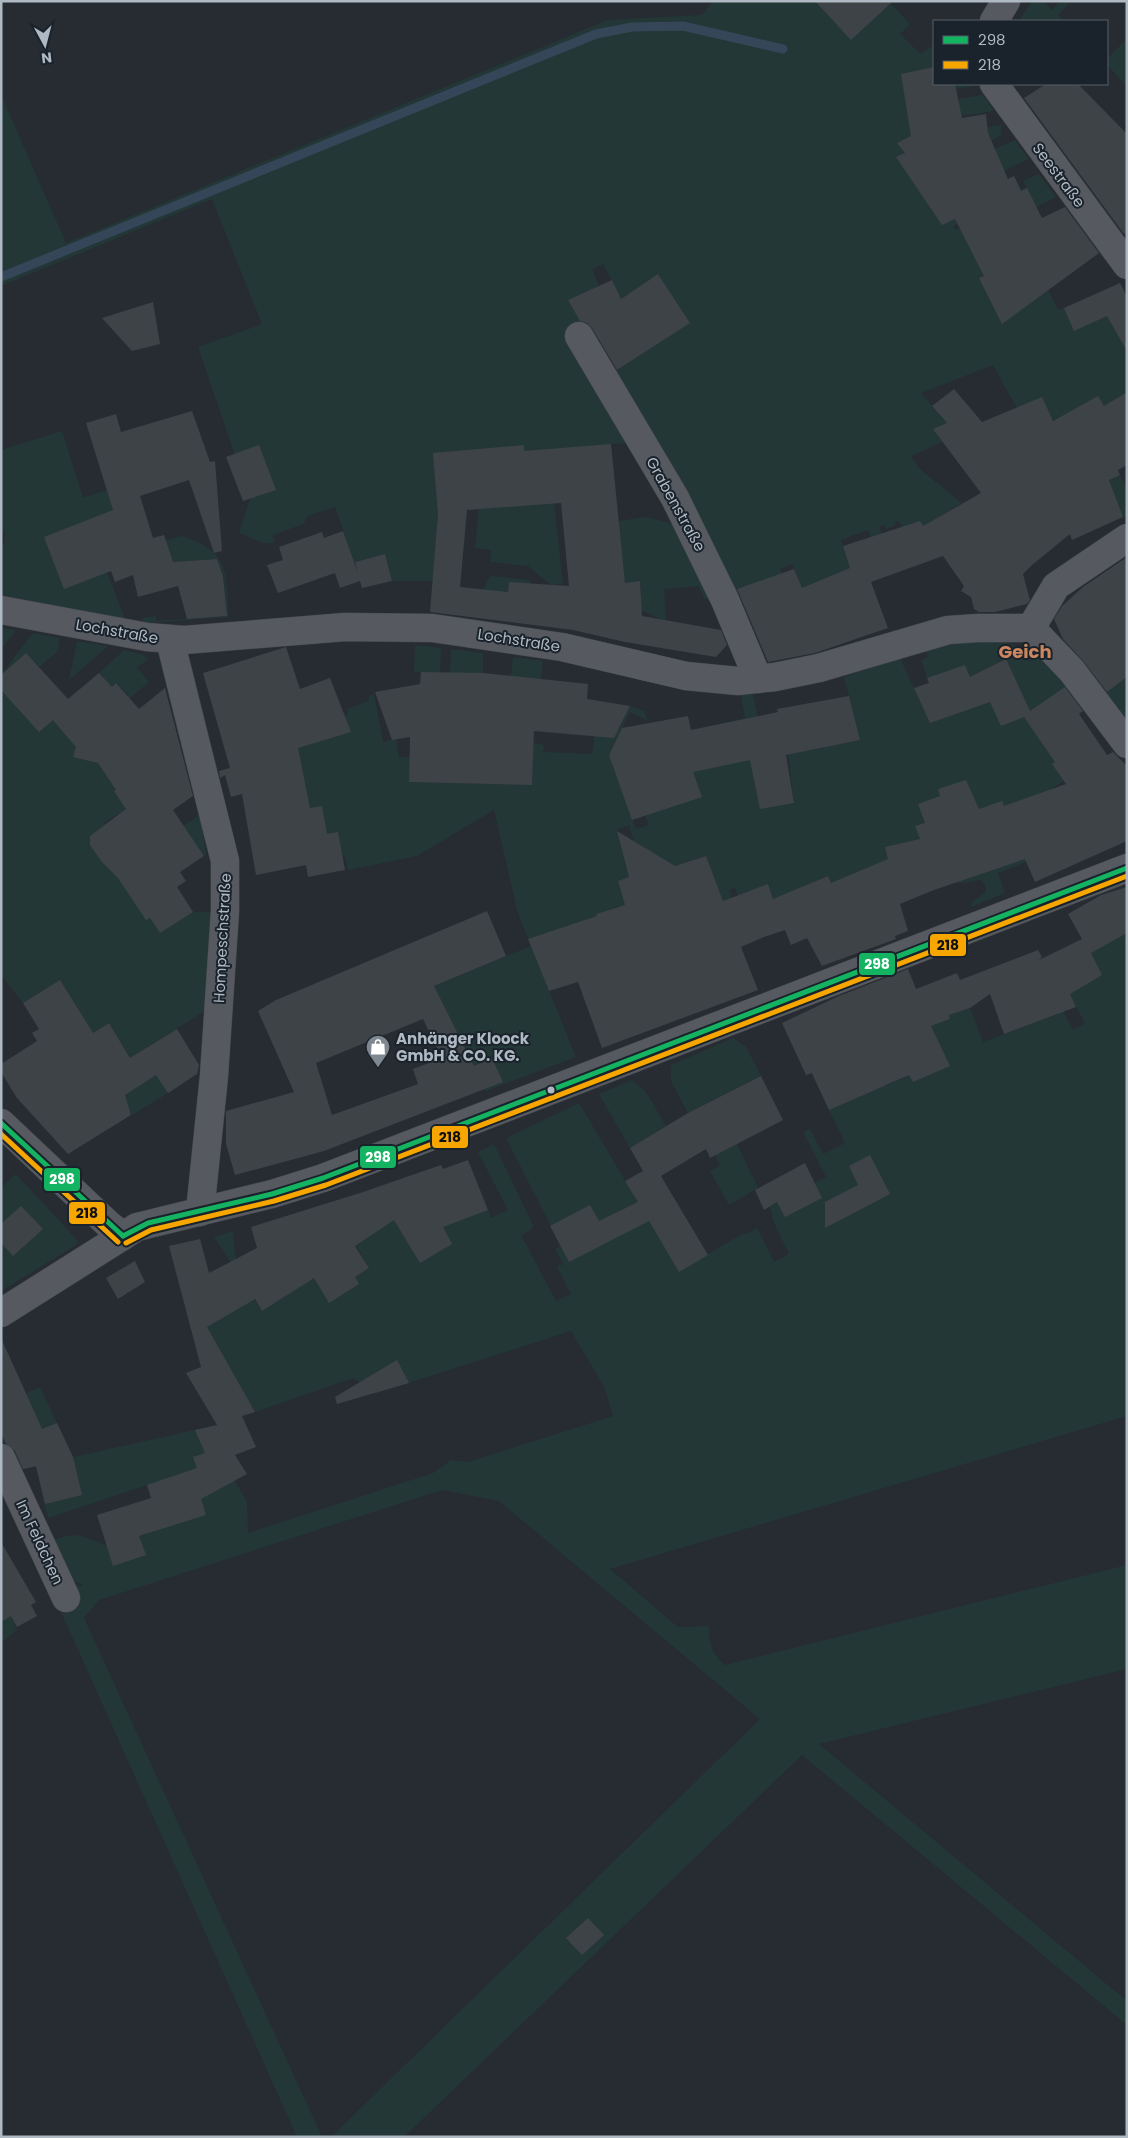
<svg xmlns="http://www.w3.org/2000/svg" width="1128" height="2138" viewBox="0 0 1128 2138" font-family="Poppins,sans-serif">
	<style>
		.green { fill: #243737; fill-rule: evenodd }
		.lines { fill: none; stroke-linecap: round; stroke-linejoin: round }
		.stream { stroke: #354659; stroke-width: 9 }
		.building { fill: #3e4348; fill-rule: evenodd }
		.minor-casing { stroke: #44484c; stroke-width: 29 }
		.tertiary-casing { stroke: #44484c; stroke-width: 29 }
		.minor { stroke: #565a60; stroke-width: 28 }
		.tertiary { stroke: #565a60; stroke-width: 28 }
		.bus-1-casing { stroke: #1a232b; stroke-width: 9 }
		.bus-2-casing { stroke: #1a232b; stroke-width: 9 }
		.bus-1 { stroke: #13b361; stroke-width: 5 }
		.bus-2 { stroke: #f7a600; stroke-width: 5 }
		.bus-dot { fill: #afb9c3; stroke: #1a232b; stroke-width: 2 }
		.labels { text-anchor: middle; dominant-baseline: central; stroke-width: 4; stroke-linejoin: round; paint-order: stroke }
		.street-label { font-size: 15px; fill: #afb9c3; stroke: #1a232b }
		.poi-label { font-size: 15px; font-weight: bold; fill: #afb9c3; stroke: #1a232b; text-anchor: start }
		.quarter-label { font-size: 18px; font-weight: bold; fill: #cc8761; stroke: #1a232b }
		.line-badge { stroke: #1a232b; stroke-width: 2 }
		.badge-label { font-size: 14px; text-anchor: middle; font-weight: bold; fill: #fff }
		.pale-badge-label { font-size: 14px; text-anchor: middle; font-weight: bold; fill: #111 }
	</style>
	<rect width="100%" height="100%" fill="#262c31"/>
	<!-- green -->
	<g class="green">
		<path d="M713,1H892L891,4L910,24L900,34L920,54L934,45V84H974L975,86L956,89L958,99L983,95L994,111L962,116L963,131L1001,125V135L981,147L970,160L1015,140L1029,159L962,190L959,224L954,226L955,230L966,226L979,193L1014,176L1022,190L1027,187L1023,181L1039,174L1056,197L1009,221L1043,279L1058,310L1064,308L1074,330L1127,307V392L1104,406L1098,396L1080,406L1081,408L1029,430L993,365L921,393L955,433C943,444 926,448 911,457L921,470L962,503L923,526L920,521L903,527L898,521L895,522L896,525L886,529L884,525L879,526L884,539L873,543L868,530L841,540L846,554L859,550L869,576L805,595L792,564L780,569L782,574L727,593L611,374L690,323L658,274L621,299L603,264L592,269L599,286L568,300L586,331L600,398L626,443L556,449L438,513L433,581H392L385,554L354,562L335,507L307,516L304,524L273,535L275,542C260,547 253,536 239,533L250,499L198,347L262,324L212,199L1,286V95L66,243L608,20L702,15ZM999,269L992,303L980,278Z"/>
		<path d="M1032,1H1044L1052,10L1059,1H1071L1058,15L1064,21H1019Z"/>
		<path d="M1127,39V86L1107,65V59Z"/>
		<path d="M62,431L83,498L107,490L122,540L98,549L125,619L1,595V547L5,542V532H1V450Z"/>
		<path d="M1120,475L1127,490V516L1123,517L1108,478Z"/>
		<path d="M554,503L563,584L551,585L528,566L490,562L491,550L475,548L479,509Z"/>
		<path d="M646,517L670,523L679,521L716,596L705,600L699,586L664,589L666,620L656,647L662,620L612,596L641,593L640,581L625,583L618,521Z"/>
		<path d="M182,536C230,552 226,572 229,617L148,623L143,622L142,618L156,616V621L226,616L224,576L217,559L161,563L166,540Z"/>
		<path d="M490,576L529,580L531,585L508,592L483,590Z"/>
		<path d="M1,628L16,630L1,650Z"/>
		<path d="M33,633L60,638L58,651L39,667L26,653L1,675Z"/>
		<path d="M77,641L108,646L69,680Z"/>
		<path d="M952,641H997L1028,649L1071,686L1064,691L1095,738L1066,759L1064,781L1050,790L1084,860L1035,882L1026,862L998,873L1005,893L971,907L973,901L986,892L985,884L981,880L962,883L957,882L936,813L923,818L927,831L918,834L928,862L894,881L831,883L828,876L816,881L781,918L768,885L742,906L735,888L729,890L734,904L726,907L705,856L644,876L629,825L617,830L629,877L618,881L629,915L619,906L597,914L600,925L528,939L517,910L494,810L417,856L348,870L345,856L331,859L310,808L291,790L293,711L332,719L348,714L347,709L369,701L368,696L374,694L383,742L396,739L399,757H410L409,782L532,785L533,743L544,745L543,752L592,754L596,726L619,729L630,706L644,711L648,721L630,712L609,754L614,757L612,763L636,829L649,825L642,808L709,731L708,726L745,718L741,695L753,694L775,806L794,803L788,754L860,740L844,677L900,658L925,711L937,706L921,660L928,657L926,649Z"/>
		<path d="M415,645L441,648L440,673L414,672Z"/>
		<path d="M451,649L483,653V673H450Z"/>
		<path d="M124,650L144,655L148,659L137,668L149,682L125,702L123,700L128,695L117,683L112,687L99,673Z"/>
		<path d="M513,657L543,661L541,680L511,677Z"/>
		<path d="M1127,677V721L1105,694Z"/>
		<path d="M1,689L68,701L111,758L100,766L128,808L104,823L144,909L160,933C175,924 192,906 211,913L205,1011L141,1051L174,1070L183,1084L132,1115L106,1073L130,1057L109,1023L86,1037L76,1006L60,980L23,1003L1,975Z"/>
		<path d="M200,815L206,854L204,856L186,829L173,833Z"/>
		<path d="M1127,933V1416L610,1569L678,1627L709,1626C709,1644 712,1654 725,1665L1127,1565V1669L819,1744L1127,2001V2025L802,1755L404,2137H331L760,1719L499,1501L442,1490L99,1600L84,1618L322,2137H297L53,1594L83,1585L67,1578L50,1541C80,1531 79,1535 107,1546C119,1550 133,1552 145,1555L139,1536L161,1529L147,1485L48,1518L36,1467L18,1470L1,1433L4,1403L40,1387L73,1457L217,1425L235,1455L223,1460L247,1502L248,1533L433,1473L451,1460L468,1462L613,1416L604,1386L571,1331L377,1393L353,1378L255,1412L199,1314L206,1272C235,1267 248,1289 262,1311L289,1294L283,1284L348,1266L355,1277L369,1268L356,1245L394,1217L420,1263L423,1232L488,1209L491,1218L508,1210L478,1152L494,1144L533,1225L531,1230L521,1235L556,1301L571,1294L557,1267L563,1264L555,1249L561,1246L506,1138L579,1103L679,1271L744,1233L745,1235L757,1228L774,1262L789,1254L773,1221L770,1206L826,1177L803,1132L810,1129L823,1154L845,1143L811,1073L866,1048L886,1086L907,1076L902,1059L913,1082L949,1066L931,1026L950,1019L949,1015L970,1008L983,1042L1058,1014L1056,998L1073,1030L1085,1023L1068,992L1088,947Z"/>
		<path d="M531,946L576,1057L486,1091L434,986Z"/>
		<path d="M733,1038L746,1047L761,1076L688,1113L671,1081V1065Z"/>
		<path d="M632,1080L646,1092L666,1126L630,1148L599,1094Z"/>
		<path d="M737,1144L758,1188L729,1205L710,1171L720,1165L715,1155Z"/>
		<path d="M16,1174L77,1240L76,1245L1,1291V1188Z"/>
		<path d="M233,1231L236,1259L247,1276L242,1279L214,1237Z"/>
		<path d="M11,1616L17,1630L1,1643V1622Z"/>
	</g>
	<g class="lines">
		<!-- stream -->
		<path class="stream" d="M1,277L596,34L632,27L683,26L783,49"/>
	</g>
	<!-- building -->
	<g class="building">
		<path d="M815,1H893L851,40Z"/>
		<path d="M934,67V84H955L962,118L986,114L988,133L1008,179L1014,176L1021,191L1027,188L1042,218L1065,207L1099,253L1002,324L979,278L984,276L955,219L942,225L896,157L905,153L897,143L911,136L901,74Z"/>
		<path d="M1046,84H1078L1127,134V232L1124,234L1024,98Z"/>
		<path d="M658,274L690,323L617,370L592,328L587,323L580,321L568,300L612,280L621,299Z"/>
		<path d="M1120,283L1127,297V351L1107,316L1074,331L1064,308Z"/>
		<path d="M153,302L160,344L132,351L102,318Z"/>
		<path d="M954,389L982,422L1042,397L1053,421L1098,396L1104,406L1127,392V465L1118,470L1120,475L1109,480L1123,517L1072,540L1070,534L1032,565L1023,574L1030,600L1027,604L995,612H979L974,609L971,597L961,591L964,586L943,556L871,582L888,628L815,653L768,662L737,589L794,569L802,588L850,568L843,546L920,521L923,526L981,493L933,429L947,423L932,406Z"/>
		<path d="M192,411L210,462L215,461L222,551L214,553L189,480L140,496L153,538L164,535L173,562L217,559L223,576L227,616L187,619L178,586L138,597L133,575L115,582L111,571L64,589L44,537L113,510L86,423L116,414L121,432Z"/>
		<path d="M611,444L625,583L640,581L642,616L721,630L727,645L716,657L625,642L573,630L430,612L438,513L433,453L524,445V451ZM561,503L569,586L509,582L508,592L460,587L467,510Z"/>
		<path d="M259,445L276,490L243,501L226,457Z"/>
		<path d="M343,531L358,573L355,562L385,554L392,581L362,588L360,581L340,588L335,573L278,593L267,565L283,560L279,547L322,532L324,538Z"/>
		<path d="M1127,557V677L1107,692L1084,662L1063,639L1054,619L1062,606L1083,587Z"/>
		<path d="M286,647L300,689L330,678L351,732L298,748L310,808L322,806L327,834L338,832L345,870L308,877L306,865L256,875L242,794L231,797L225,775L220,778L219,771L230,768L203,673Z"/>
		<path d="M26,653L68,699L99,673L112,687L116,683L139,709L165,688L193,796L173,810L204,856L180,872L186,881L177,887L193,912L160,933L150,918L146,920L118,878L102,862L90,845V836L126,809L114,791L116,790L98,763L73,757L76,747L53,720L39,732L1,690V675Z"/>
		<path d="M1006,659L1030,711L1065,687L1083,711L1079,714L1107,755L1113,752L1127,766V841L1035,882L1025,859L934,890L900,904L908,931L895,936L896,939L822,966L807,938L791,945L785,930L764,937L741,947L758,990L602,1048L578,982L549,991L528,939L597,916L596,914L625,905L618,881L629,877L617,831L675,866L706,856L723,901L768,884L773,899L828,876L831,883L888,859L885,847L920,839L915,826L925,823L918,804L940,796L938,789L966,780L979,809L1002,801L1004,806L1066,784L1052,764L1055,762L1024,717L1001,726L990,702L930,723L914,688L929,683L927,678L965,665L970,677Z"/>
		<path d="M421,672L483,673L588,684L587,699L630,706L614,738L534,731L532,785L409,782L410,737L392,740L375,692L420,684Z"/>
		<path d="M849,696L860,740L786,755L794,803L760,809L750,760L693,772L702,797L632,820L609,755L622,728L688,716L691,730L778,712L777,709Z"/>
		<path d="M1127,887V933L1091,953L1102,975L1070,994L1076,1007L1004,1034L990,994L970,1008L949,1015L950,1019L931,1026L950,1066L913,1082L909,1075L829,1110L812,1073L806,1075L782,1023L839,996L908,969L916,989L957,973L960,980L1038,950L1042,957L1039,960L1082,939L1068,914L1101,895Z"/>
		<path d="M487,911L506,956L434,986L474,1066L492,1058L503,1082L324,1151L235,1175L226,1144V1111L294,1092L258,1011L276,1000ZM423,1019L442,1058L413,1069L418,1084L332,1115L316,1063Z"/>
		<path d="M60,980L93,1033L109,1023L130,1058L177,1029L199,1065L197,1074L168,1093L156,1075L125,1095L131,1115L68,1154L17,1098L1,1072V1064L37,1041L32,1033L39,1029L23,1003Z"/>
		<path d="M761,1076L783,1120L710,1158L706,1149L661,1176L708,1255L679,1272L649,1221L569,1262L550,1226L590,1205L599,1221L638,1202L625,1181L643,1171L630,1148L688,1113Z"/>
		<path d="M870,1155L890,1194L825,1228V1202L858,1185L849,1166Z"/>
		<path d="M468,1160L488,1210L443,1227L452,1244L420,1263L394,1220L355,1246L369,1268L355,1277L359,1284L329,1303L314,1278L262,1311L255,1299L207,1327L255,1412L242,1416L256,1447L235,1455L247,1474L201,1499L206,1515L139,1536L146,1555L113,1566L97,1515L151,1498L147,1485L197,1468L193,1457L205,1453L195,1430L217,1425L186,1373L201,1367L169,1246L200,1239L209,1273L257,1248L251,1227L360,1193L441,1165L443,1169Z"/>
		<path d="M805,1163L822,1198L785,1217L777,1202L764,1210L755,1190Z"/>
		<path d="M21,1206L43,1229L13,1256L1,1243V1224Z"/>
		<path d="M135,1261L145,1282L118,1299L106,1278Z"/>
		<path d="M1,1338L42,1429L57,1423L73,1457L82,1495L45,1504L36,1466L23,1469L15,1451L6,1444L1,1433Z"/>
		<path d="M397,1360L409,1383L337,1404L335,1397Z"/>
		<path d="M1,1542L36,1602L31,1605L37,1616L17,1627L11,1616L1,1622Z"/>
		<path d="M588,1918L604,1935L582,1955L566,1938Z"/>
	</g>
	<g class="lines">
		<defs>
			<g id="minor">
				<path d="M994,21L1006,1"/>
				<path d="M994,84L1127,265"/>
				<path d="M579,336L675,498L725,600L758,679"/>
				<path d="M1,610L147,637L184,640L345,627L432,628L562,647L686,676L738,681L775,677L819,668L948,630L978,628H1031"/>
				<path d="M1031,628L1072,671L1127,744"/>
				<path d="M1031,628L1056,586L1127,538"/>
				<path d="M170,640L225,861V911L214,1076L200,1212"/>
				<path d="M1,1123L109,1225L123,1236"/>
				<path d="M1,1458L66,1598"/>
			</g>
			<path id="tertiary" d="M1,1313L137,1227L272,1194L323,1178L1127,868"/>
		</defs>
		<!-- minor casing -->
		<use href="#minor" class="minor-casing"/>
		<!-- tertiary casing -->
		<use href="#tertiary" class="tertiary-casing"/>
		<!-- minor -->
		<use href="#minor" class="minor"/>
		<!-- tertiary -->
		<use href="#tertiary" class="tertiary"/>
		<defs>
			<g id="bus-1">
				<path d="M1,1123L123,1236"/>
				<path d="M123,1236L148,1223L272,1194L323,1178L1127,868"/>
			</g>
			<g id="bus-2">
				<path d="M1,1134L118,1242"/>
				<path d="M126,1243L151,1230L274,1201L326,1185L1127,876"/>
			</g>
		</defs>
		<!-- bus-1 casing -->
		<use href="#bus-1" class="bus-1-casing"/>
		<!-- bus-2 casing -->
		<use href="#bus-2" class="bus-2-casing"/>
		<!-- bus-1 -->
		<use href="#bus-1" class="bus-1"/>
		<!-- bus-2 -->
		<use href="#bus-2" class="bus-2"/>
	</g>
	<!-- icons -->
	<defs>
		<symbol id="shop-pin" viewBox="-11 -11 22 30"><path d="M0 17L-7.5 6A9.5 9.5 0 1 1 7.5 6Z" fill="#7f8890" stroke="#1a232b"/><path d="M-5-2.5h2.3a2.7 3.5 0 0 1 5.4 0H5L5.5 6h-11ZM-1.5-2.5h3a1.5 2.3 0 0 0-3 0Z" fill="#fff"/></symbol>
	</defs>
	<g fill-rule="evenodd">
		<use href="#shop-pin" x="364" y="1033" width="28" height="38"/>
	</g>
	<!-- markers -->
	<circle class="bus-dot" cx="551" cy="1090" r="4.5"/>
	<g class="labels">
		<!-- street labels -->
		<g class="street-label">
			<text transform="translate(1059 175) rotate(53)">Seestraße</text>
			<text transform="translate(676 504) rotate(61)">Grabenstraße</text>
			<text transform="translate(117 631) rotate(10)">Lochstraße</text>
			<text transform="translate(519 640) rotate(9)">Lochstraße</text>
			<text transform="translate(222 938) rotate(-87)">Hompeschstraße</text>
			<text transform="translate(40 1542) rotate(65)">Im Feldchen</text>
		</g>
		<!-- poi labels -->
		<g class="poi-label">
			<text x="396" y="1038">Anhänger Kloock<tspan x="396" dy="17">GmbH &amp; CO. KG.</tspan></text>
		</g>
		<!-- quarter labels -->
		<g class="quarter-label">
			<text x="1025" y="651">Geich</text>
		</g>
	</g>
	<g class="line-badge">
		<rect x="929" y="933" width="38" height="24" rx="5" fill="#f7a600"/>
		<rect x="858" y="952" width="38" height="24" rx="5" fill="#13b361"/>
		<rect x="431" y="1125" width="38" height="24" rx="5" fill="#f7a600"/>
		<rect x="359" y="1145" width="38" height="24" rx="5" fill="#13b361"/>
		<rect x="43" y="1167" width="38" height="25" rx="5" fill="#13b361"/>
		<rect x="68" y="1201" width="38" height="24" rx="5" fill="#f7a600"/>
	</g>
	<g class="badge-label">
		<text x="877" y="969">298</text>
		<text x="378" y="1162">298</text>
		<text x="62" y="1184">298</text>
	</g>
	<g class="pale-badge-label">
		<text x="948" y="950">218</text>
		<text x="450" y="1142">218</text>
		<text x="87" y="1218">218</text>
	</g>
	<!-- border -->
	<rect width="1128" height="2138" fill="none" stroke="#afb9c3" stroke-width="5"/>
	<!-- legend -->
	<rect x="933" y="20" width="175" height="65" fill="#1a232b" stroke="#565f68"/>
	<rect x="943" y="36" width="25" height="8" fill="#13b361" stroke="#565f68"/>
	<text x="978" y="45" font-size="15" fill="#afb9c3">298</text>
	<rect x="943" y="61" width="25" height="8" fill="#f7a600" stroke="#565f68"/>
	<text x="978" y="70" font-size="15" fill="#afb9c3">218</text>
	<!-- north arrow -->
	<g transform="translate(45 45) rotate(173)" stroke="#1a232b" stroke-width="4" paint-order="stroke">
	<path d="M0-4L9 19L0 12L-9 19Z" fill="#afb9c3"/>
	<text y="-8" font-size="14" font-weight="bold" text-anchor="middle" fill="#afb9c3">N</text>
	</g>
</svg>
